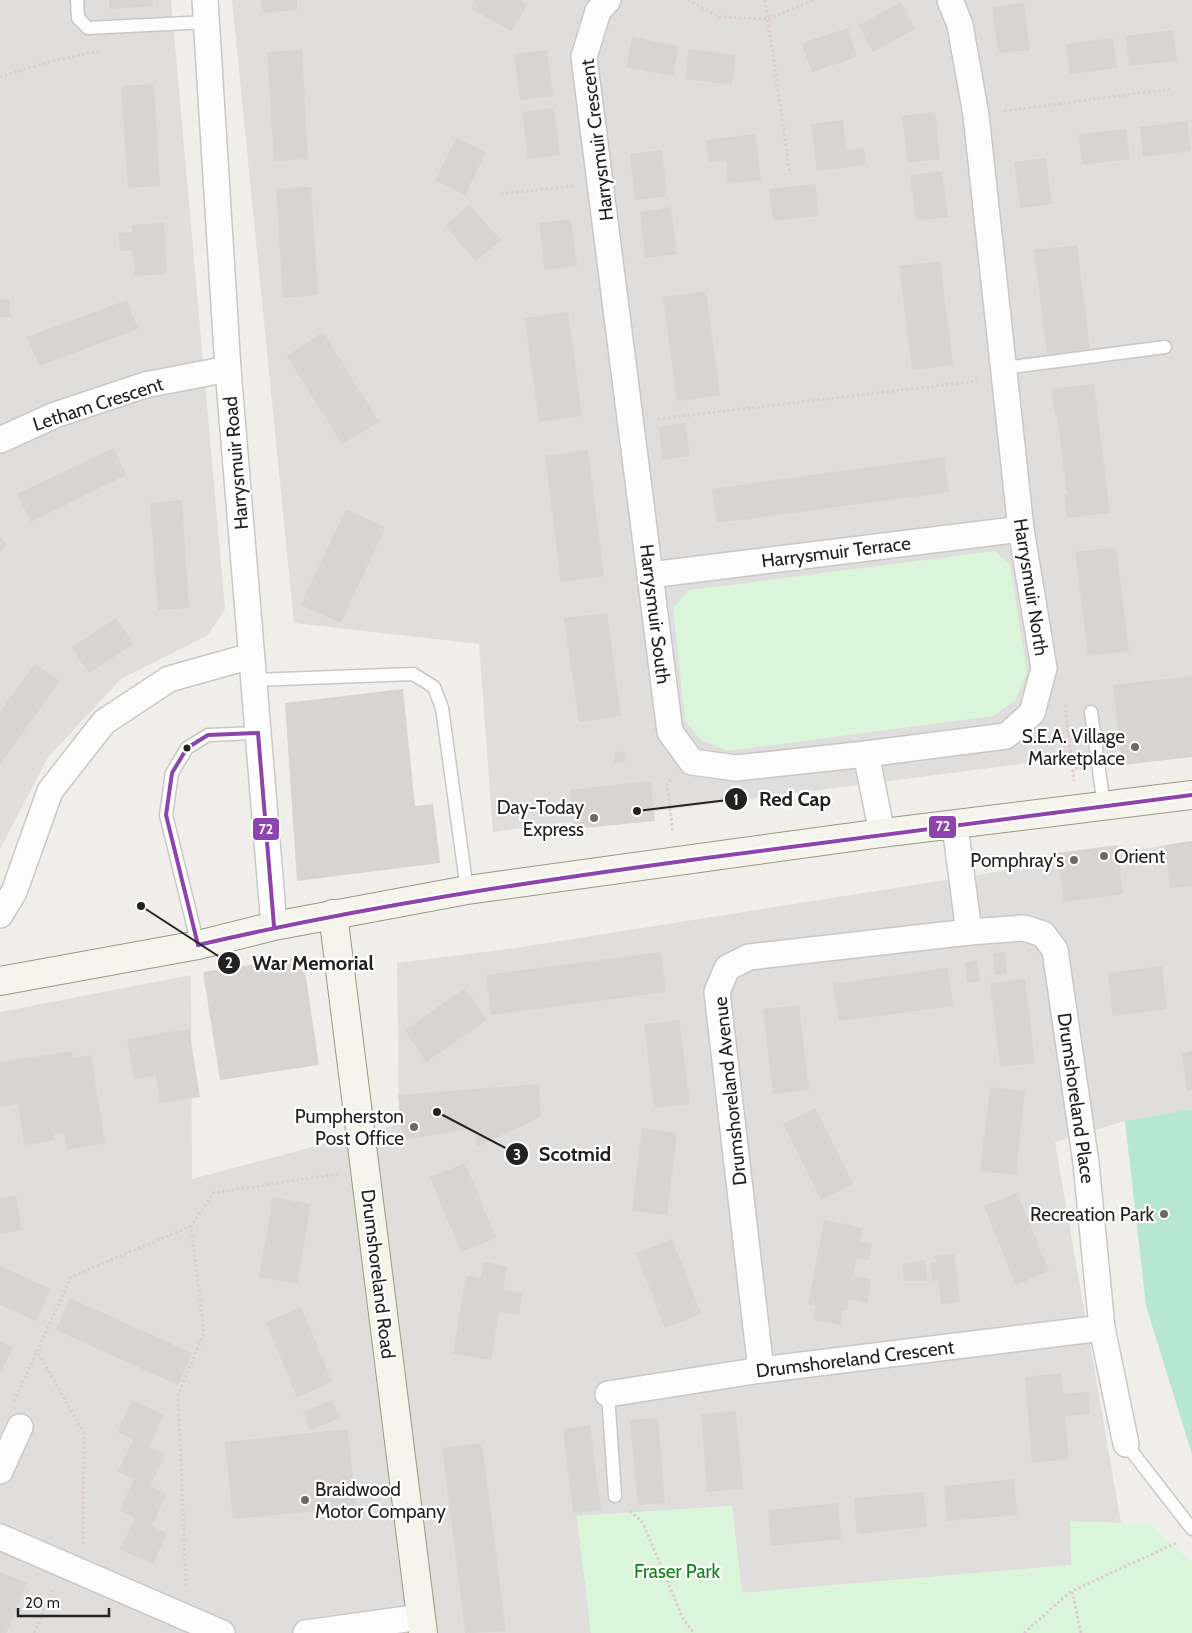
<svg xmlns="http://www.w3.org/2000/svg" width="1192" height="1633" viewBox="0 0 1192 1633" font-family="Cabin,sans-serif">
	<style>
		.residential { fill: #dfdedc }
		.park { fill: #daf5da }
		.pitch { fill: #b7e6d2 }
		.parking { fill: #e0dfde }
		.building { fill: #d7d4d2 }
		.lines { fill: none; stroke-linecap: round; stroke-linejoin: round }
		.lane-casing { stroke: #c9c8c7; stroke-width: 15 }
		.street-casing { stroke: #c9c8c7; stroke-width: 28 }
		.secondary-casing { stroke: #999a82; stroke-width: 30 }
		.path { stroke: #dccecd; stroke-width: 3; stroke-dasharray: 2.5 2.5; stroke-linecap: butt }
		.lane { stroke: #fdfcfc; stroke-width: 12 }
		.street { stroke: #fdfcfc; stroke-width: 25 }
		.secondary { stroke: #f4f4ed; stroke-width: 28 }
		.bus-1-casing { stroke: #fff; stroke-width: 8 }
		.bus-1 { stroke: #8e44ad; stroke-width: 4 }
		.poi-dot { fill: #6a6968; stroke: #fff; stroke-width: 2 }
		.bus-dot { fill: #222; stroke: #fff; stroke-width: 2 }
		.labels { text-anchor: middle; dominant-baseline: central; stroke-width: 4.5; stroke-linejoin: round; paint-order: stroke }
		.street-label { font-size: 19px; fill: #222; stroke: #fff }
		.poi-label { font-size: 19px; fill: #222; stroke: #fff; text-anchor: end }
		.park-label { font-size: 19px; fill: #0c8416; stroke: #fff }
		.leader { fill: none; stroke: #222; stroke-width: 2 }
		.callout-dot { fill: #222; stroke: #fff; stroke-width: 2 }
		.mark-label { font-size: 15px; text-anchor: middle; font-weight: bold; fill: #fff }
		.callout-label { font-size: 20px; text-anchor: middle; font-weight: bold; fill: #222; stroke: #fff; stroke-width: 4.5; stroke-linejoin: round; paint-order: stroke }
		.line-badge { stroke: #fff; stroke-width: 2 }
		.badge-label { font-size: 14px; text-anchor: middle; font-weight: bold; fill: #fff }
	</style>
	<rect width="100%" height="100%" fill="#f0eeeb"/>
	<!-- residential -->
	<g class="residential">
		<path d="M0,0H171L225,609L208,635L121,679L48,757L0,849Z"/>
		<path d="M232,0H1192V742L493,832L479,644L294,623Z"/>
		<path d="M1192,841V1109L1125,1121L1055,1142L1121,1523L1070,1522L1072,1565L742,1593L732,1506L577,1516L591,1633H0V1012L191,975L192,1179L399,1124L397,963L515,948Z"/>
	</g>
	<!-- park -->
	<g class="park">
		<path d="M995,551L1010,565L1027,673L1015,701L993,716L728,751L701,740L685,721L673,608L689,590Z"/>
		<path d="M732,1506L742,1593L1071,1565L1070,1521L1150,1524L1192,1563V1633H591L577,1516Z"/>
	</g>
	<!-- pitch -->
	<path class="pitch" d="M1192,1109V1454L1146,1306L1125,1121Z"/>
	<!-- parking -->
	<path class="parking" d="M1111,687L1119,765L1075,770L1066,692Z"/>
	<!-- building -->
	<g class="building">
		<path d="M109,0H153V6L109,9Z"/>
		<path d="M261,0H297V10L262,13Z"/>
		<path d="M475,0H519L527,4L512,31L471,9Z"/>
		<path d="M901,2L915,29L873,52L859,25Z"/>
		<path d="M1024,3L1030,50L998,53L992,7Z"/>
		<path d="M848,28L857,57L812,72L802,43Z"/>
		<path d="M1173,30L1177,61L1129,66L1126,36Z"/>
		<path d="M632,37L679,46L673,76L626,67Z"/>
		<path d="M1113,38L1117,68L1070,74L1066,44Z"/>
		<path d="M689,49L736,55L732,85L685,79Z"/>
		<path d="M302,50L308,159L274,161L267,52Z"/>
		<path d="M547,50L553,96L520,100L514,54Z"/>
		<path d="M154,84L160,186L128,188L121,86Z"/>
		<path d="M554,108L560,155L528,159L522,112Z"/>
		<path d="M935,112L940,159L908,163L902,116Z"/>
		<path d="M843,120L846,150L864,148L866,165L817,171L811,124Z"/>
		<path d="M1187,121L1191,151L1143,157L1140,127Z"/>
		<path d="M1126,129L1130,159L1082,165L1079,134Z"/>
		<path d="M755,134L761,180L728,184L726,160L709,163L706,140Z"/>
		<path d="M456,138L486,152L465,195L435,180Z"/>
		<path d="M662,150L667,196L635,200L630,154Z"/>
		<path d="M1046,158L1052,204L1020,208L1014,162Z"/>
		<path d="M942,171L948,217L916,221L910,175Z"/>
		<path d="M815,184L819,216L773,221L769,189Z"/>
		<path d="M311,187L318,295L283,298L276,189Z"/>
		<path d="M469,205L501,240L476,261L445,226Z"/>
		<path d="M671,207L677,254L645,258L640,212Z"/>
		<path d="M571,219L577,266L545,270L539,223Z"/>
		<path d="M164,223L167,274L135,276L133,250L120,251L118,233L132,232L131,225Z"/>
		<path d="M1077,245L1090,349L1047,354L1034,250Z"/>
		<path d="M940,261L953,365L912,370L899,266Z"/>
		<path d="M706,291L720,395L677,401L663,297Z"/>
		<path d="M9,299L11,317H0V300Z"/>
		<path d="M127,300L138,329L39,366L27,337Z"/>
		<path d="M568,312L582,416L539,422L525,318Z"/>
		<path d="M323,332L379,422L342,444L287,356Z"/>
		<path d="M1094,384L1110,513L1067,518L1064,494H1067L1057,415H1055L1051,389Z"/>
		<path d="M685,423L690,456L663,460L658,427Z"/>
		<path d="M113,448L126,475L31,522L17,494Z"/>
		<path d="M588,450L604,576L561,582L545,456Z"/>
		<path d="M944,457L949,492L717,523L712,489Z"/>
		<path d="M182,500L189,608L158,610L150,503Z"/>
		<path d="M346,509L385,527L341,623L301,605Z"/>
		<path d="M0,537L7,545L0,552Z"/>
		<path d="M1116,547L1129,651L1088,656L1075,552Z"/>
		<path d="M607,613L621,716L579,722L564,618Z"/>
		<path d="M116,618L133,644L89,673L72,647Z"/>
		<path d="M35,664L60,681L0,764V712Z"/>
		<path d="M1192,676V757L1122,765L1113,685Z"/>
		<path d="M403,689L415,806L433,804L440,863L297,881L285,703Z"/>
		<path d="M624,751L625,762L615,763L614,753Z"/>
		<path d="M651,781L655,821L574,829L570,790Z"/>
		<path d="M1192,841V886L1170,888L1165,845Z"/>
		<path d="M1117,845L1123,894L1064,902L1057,853Z"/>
		<path d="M661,952L666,992L491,1015L486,975Z"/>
		<path d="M1005,952L1007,973L995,975L993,953Z"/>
		<path d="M303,957L319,1065L220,1080L203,972Z"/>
		<path d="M977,960L980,981L967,983L965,962Z"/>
		<path d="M1162,966L1167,1009L1113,1016L1108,973Z"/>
		<path d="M948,968L953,1006L839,1021L833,984Z"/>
		<path d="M1025,979L1035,1063L1000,1067L990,983Z"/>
		<path d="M465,988L487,1020L426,1062L405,1030Z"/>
		<path d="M799,1005L809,1090L773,1094L763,1009Z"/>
		<path d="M679,1020L690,1104L654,1108L644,1024Z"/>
		<path d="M189,1029L200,1097L160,1103L156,1075L134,1079L127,1039Z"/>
		<path d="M72,1051L73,1058L91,1055L105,1143L67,1150L64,1133L54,1134L55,1140L24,1145L18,1104L0,1107V1062Z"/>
		<path d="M1192,1051V1090L1187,1091L1182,1053Z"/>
		<path d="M539,1084L541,1117L477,1147L475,1128L403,1140L398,1095Z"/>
		<path d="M990,1087L1025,1091L1016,1175L980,1171Z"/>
		<path d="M815,1108L853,1184L821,1200L783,1124Z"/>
		<path d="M642,1128L677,1133L667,1215L632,1211Z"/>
		<path d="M465,1163L496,1238L461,1252L430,1177Z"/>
		<path d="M1017,1193L1049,1271L1016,1285L984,1206Z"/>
		<path d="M16,1196L22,1230L0,1234V1198Z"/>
		<path d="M273,1197L311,1204L297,1284L259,1277Z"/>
		<path d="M824,1220L863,1228L860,1241L872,1243L869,1260L857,1258L853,1276L871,1279L867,1303L849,1299L847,1311L843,1310L840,1325L813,1320L816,1305L808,1304Z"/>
		<path d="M672,1239L701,1314L665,1328L636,1253Z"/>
		<path d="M954,1254L960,1302L941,1304L938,1280L932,1281L930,1263L936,1262L935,1256Z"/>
		<path d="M925,1260L928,1281H904L902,1264Z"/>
		<path d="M483,1262L507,1266L503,1290L522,1293L519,1315L499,1312L491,1360L453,1354L466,1275L481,1278Z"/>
		<path d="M0,1266L51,1289L36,1321L0,1305Z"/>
		<path d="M70,1298L192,1353L178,1385L56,1330Z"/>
		<path d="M301,1307L332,1382L297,1397L266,1322Z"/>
		<path d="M0,1341L13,1347L0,1375Z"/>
		<path d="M1061,1373L1063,1394L1088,1392L1090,1414L1065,1416L1069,1459L1032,1463L1025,1377Z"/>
		<path d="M132,1400L164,1415L149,1447L165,1454L150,1486L166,1494L152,1526L167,1533L153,1564L120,1550L135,1518L120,1511L134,1479L118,1472L133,1439L117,1432Z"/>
		<path d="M332,1400L340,1418L310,1430L303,1412Z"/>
		<path d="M736,1411L743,1489L707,1492L701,1414Z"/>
		<path d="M658,1418L665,1503L638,1505L630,1420Z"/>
		<path d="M590,1425L601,1510L573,1513L563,1429Z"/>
		<path d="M348,1429L356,1507L233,1519L225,1442Z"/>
		<path d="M482,1443L506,1631L465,1633L442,1448Z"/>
		<path d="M1014,1479L1017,1515L947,1521L944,1486Z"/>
		<path d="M924,1492L927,1527L857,1534L854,1498Z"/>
		<path d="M838,1503L841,1539L771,1546L768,1510Z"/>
		<path d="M0,1572L27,1583L6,1633H0Z"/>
	</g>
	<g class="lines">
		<defs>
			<g id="lane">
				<path d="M77,0L78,18L88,28L207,22"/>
				<path d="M1004,368L1165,347"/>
				<path d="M253,680L413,674L434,687L442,708L467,890"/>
				<path d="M1091,712L1104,806"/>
				<path d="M198,945L166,815L172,773L187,748L208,735L258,733"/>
				<path d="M608,1394L615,1496"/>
				<path d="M1126,1444L1192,1529"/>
			</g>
			<g id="street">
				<path d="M205,0L228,369L274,926"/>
				<path d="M608,0L598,11L584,57L670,732L692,762L736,768L866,754L1006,736L1032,713L1044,668L1021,529L976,115L960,25L950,0"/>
				<path d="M0,440L55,415L145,385L228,369"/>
				<path d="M650,575L1021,529"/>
				<path d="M866,754L882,833"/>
				<path d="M955,826L969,932"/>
				<path d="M0,915L14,892L50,791L104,722L169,679L251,656"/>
				<path d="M761,1370L717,992L727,968L749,957L969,932L1024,928L1043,934L1055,950L1086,1163L1102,1328L1126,1444"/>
				<path d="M608,1394L761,1370L1102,1328"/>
				<path d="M0,1471L20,1427"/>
				<path d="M0,1537L222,1633"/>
				<path d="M306,1633L421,1617"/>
			</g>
			<g id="secondary">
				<path d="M333,914L423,1633"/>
				<path d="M0,981L198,945L274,926L467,890L882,833L1192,795"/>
			</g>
		</defs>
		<!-- lane casing -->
		<use href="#lane" class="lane-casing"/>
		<!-- street casing -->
		<use href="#street" class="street-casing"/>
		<!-- secondary casing -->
		<use href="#secondary" class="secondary-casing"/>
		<!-- path -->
		<g class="path">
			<path d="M688,0L720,17L768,19L813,0"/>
			<path d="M765,0L790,174"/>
			<path d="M0,77L48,62L98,51"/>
			<path d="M1004,111L1172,89"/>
			<path d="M501,194L573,186"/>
			<path d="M658,419L977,381"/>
			<path d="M1065,705L1074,781"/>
			<path d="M671,780L667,784L673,832"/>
			<path d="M14,1401L37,1352"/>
			<path d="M630,1511L643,1523L683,1619L694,1633"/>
			<path d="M83,1544L84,1433L37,1351L71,1277L191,1226"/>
			<path d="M186,1586L178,1395L204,1333L191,1226L213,1193L337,1174"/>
			<path d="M34,1633L53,1590"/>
			<path d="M1024,1633L1071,1591"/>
			<path d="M1081,1633L1072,1591L1176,1543"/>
		</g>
		<!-- lane -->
		<use href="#lane" class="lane"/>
		<!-- street -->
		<use href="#street" class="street"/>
		<!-- secondary -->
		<use href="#secondary" class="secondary"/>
		<defs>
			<g id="bus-1">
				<path d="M258,733L274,926"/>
				<path d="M198,945C366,906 535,881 706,858C868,836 1030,815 1192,795"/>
				<path d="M198,945L166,815L172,773L187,748L208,735L258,733"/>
			</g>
		</defs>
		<!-- bus-1 casing -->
		<use href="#bus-1" class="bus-1-casing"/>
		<!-- bus-1 -->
		<use href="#bus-1" class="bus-1"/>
	</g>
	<!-- markers -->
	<g class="poi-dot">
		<circle cx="1135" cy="747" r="5"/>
		<circle cx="594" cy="818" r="5"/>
		<circle cx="1104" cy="856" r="5"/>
		<circle cx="1074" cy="860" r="5"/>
		<circle cx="414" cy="1127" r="5"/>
		<circle cx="1164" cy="1214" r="5"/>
		<circle cx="305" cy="1500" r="5"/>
	</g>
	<circle class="bus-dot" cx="187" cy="748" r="4.5"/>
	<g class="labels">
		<!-- street labels -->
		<g class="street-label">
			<text transform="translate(597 140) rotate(-97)">Harrysmuir Crescent</text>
			<text transform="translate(98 404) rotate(-18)">Letham Crescent</text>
			<text transform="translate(236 463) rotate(-95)">Harrysmuir Road</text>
			<text transform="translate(836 552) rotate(-7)">Harrysmuir Terrace</text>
			<text transform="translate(1031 587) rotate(81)">Harrysmuir North</text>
			<text transform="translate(655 614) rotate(83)">Harrysmuir South</text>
			<text transform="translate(730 1091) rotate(-96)">Drumshoreland Avenue</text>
			<text transform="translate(1076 1098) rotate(82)">Drumshoreland Place</text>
			<text transform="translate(378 1274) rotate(83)">Drumshoreland Road</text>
			<text transform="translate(855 1359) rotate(-7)">Drumshoreland Crescent</text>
		</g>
		<!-- poi labels -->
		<g class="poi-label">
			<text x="1125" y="736">S.E.A. Village<tspan x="1125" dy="22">Marketplace</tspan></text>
			<text x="584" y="807">Day-Today<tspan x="584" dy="22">Express</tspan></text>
			<text x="1114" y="856" text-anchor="start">Orient</text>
			<text x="1064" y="860">Pomphray's</text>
			<text x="404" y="1116">Pumpherston<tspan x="404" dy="22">Post Office</tspan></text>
			<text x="1154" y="1214">Recreation Park</text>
			<text x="315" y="1489" text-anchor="start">Braidwood<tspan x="315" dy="22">Motor Company</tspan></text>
		</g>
		<!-- park labels -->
		<g class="park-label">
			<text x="677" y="1571">Fraser Park</text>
		</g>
	</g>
	<!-- callouts -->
	<path class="leader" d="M637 811L736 799M141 906L229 963M437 1112L517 1154"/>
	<g class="callout-dot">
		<circle cx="637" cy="811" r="5"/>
		<circle cx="141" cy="906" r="5"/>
		<circle cx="437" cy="1112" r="5"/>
		<circle cx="736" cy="799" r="12"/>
		<circle cx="229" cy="963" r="12"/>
		<circle cx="517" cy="1154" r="12"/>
	</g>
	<g class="mark-label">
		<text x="736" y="805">1</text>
		<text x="229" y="968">2</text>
		<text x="517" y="1160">3</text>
	</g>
	<g class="callout-label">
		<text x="795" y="806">Red Cap</text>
		<text x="313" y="970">War Memorial</text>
		<text x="575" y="1161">Scotmid</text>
	</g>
	<g class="line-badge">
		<rect x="928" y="815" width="29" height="24" rx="5" fill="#8e44ad"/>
		<rect x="252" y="817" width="28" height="24" rx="5" fill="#8e44ad"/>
	</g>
	<g class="badge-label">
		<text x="943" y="831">72</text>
		<text x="266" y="834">72</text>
	</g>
	<!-- scale -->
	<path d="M18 1608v8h91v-8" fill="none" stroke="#222222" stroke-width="2.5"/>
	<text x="25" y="1608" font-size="15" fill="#222222" stroke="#ffffff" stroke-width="4" paint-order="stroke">20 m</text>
</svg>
